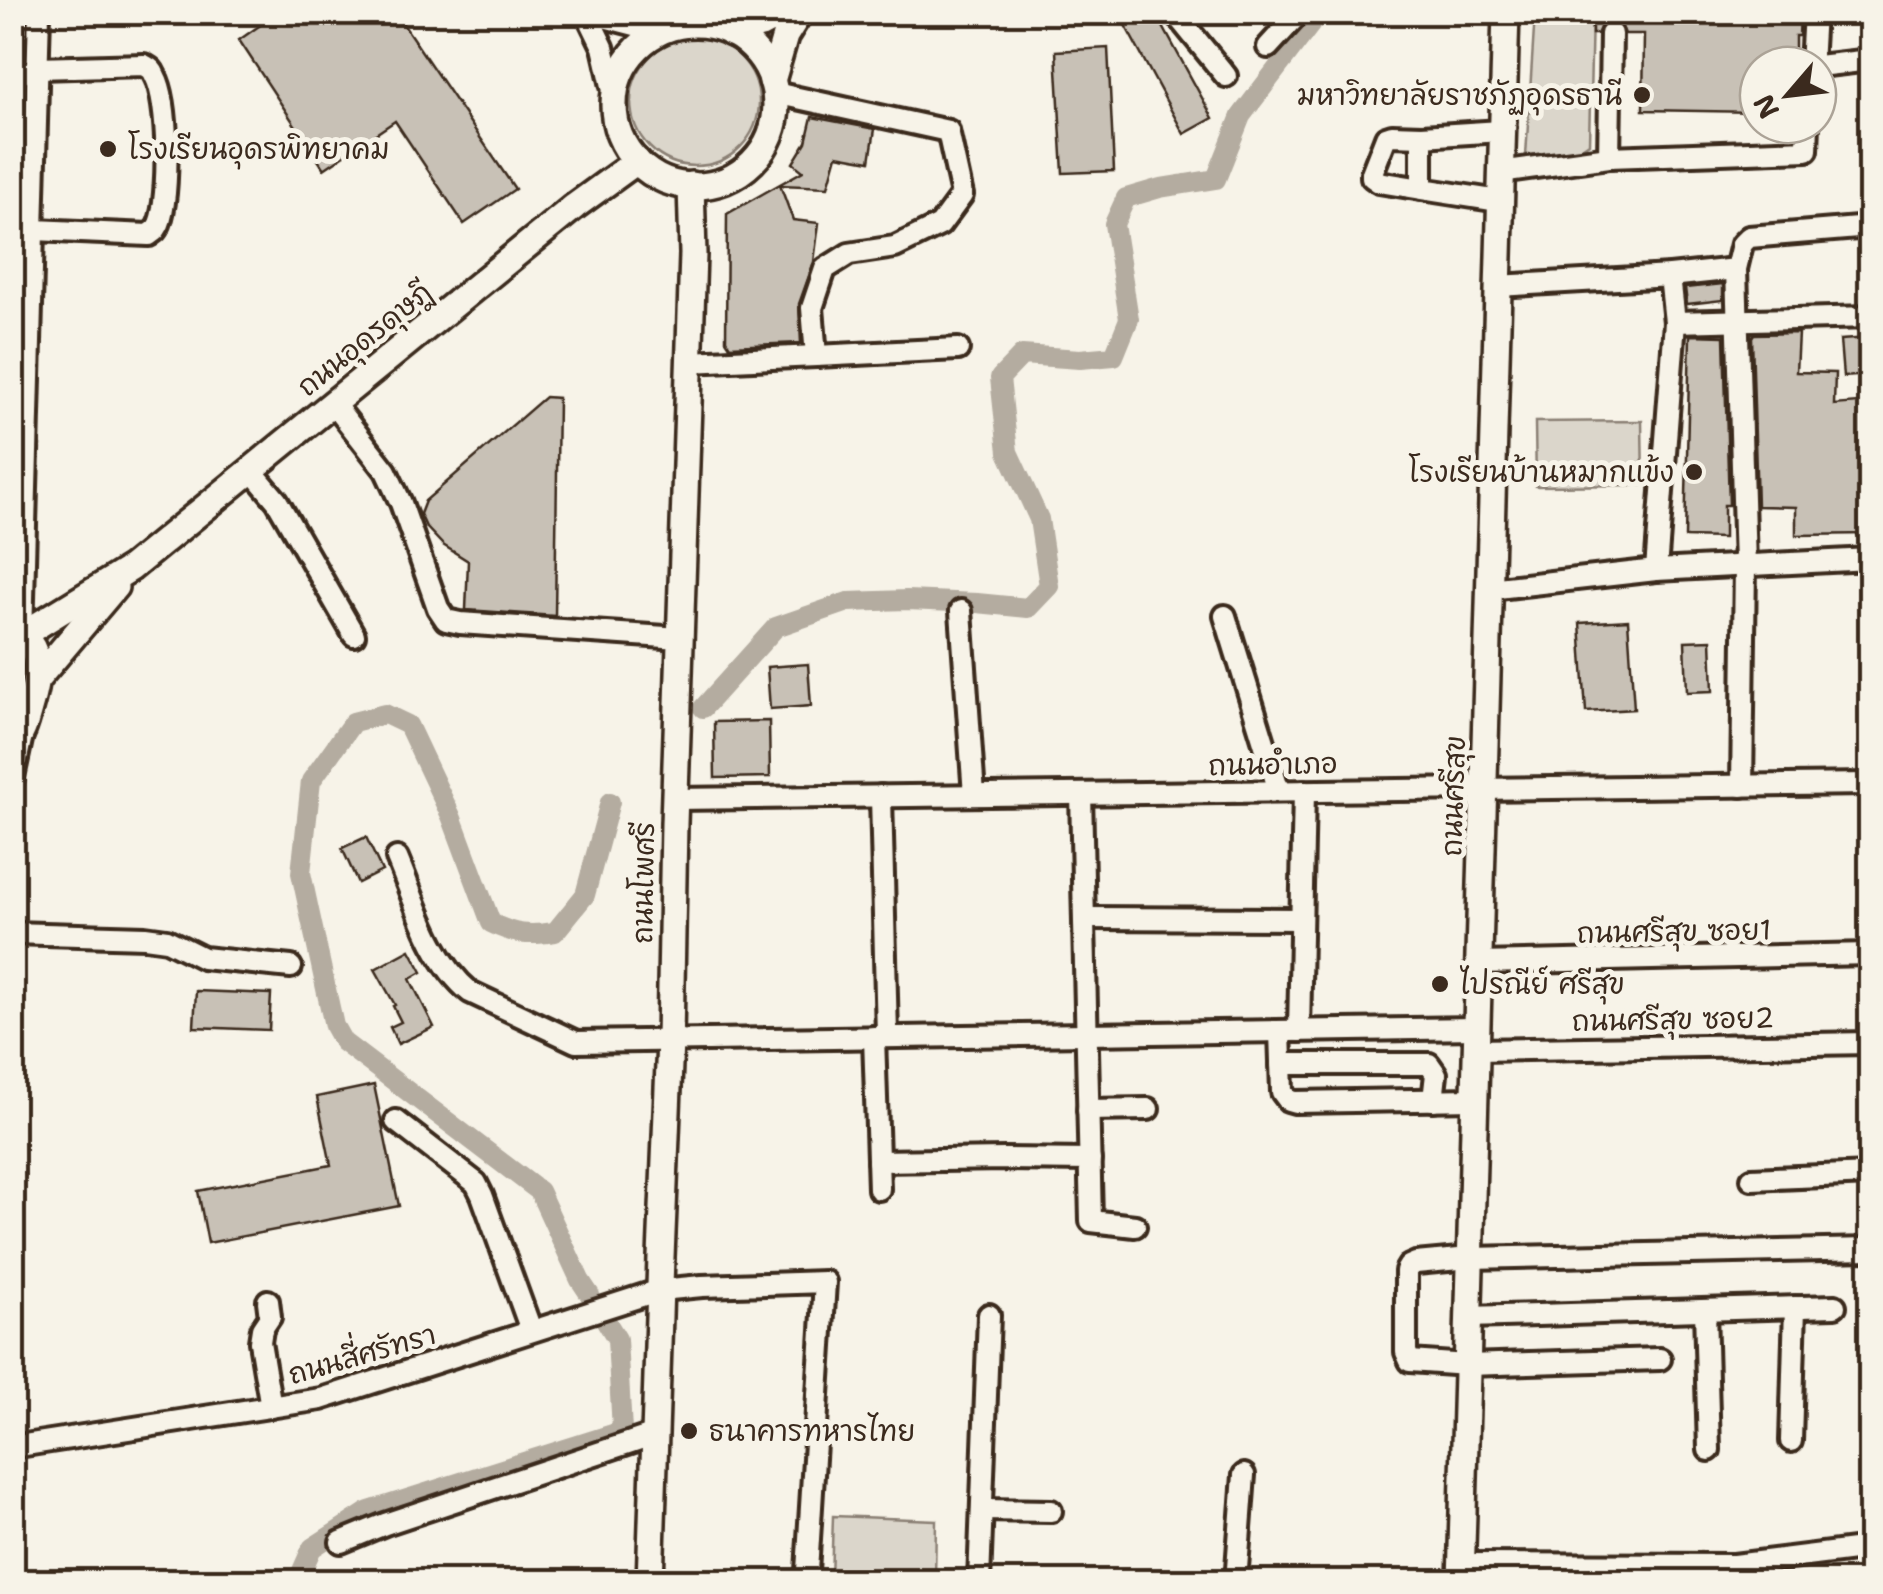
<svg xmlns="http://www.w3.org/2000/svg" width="1883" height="1594" viewBox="0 0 1883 1594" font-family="'Shantell Sans','Playpen Sans Thai',sans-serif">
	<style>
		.green { fill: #dbd6cb; stroke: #8b8074; stroke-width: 2.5 }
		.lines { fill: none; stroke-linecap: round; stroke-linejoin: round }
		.canal { stroke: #b4aca0; stroke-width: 20 }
		.building { fill: #c8c1b6; stroke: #3b2a1e; stroke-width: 2.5 }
		.minor-tunnel { stroke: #d1cbc0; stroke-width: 20; stroke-dasharray: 20 10; stroke-linecap: butt }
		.minor-casing { stroke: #3b2a1e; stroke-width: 28 }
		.major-casing { stroke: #3b2a1e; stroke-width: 32 }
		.minor { stroke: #f7f3e8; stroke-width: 20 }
		.major { stroke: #f7f3e8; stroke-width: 25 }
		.poi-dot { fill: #3b2a1e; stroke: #f7f3e8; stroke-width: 4 }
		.labels { text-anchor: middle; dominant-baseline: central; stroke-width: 10; stroke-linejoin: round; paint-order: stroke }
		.poi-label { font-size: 28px; fill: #3b2a1e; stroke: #f7f3e8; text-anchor: start }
		.street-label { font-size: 28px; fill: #3b2a1e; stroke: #f7f3e8 }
	</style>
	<rect width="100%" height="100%" fill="#f7f3e8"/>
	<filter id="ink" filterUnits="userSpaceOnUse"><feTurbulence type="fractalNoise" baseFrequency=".01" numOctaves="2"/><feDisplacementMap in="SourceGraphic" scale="20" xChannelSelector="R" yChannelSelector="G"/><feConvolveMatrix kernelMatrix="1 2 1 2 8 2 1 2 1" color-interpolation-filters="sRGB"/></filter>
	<g filter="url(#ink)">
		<!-- green -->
		<g class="green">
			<path d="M1535,13H1592L1589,143L1576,152L1526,156Z"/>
			<circle cx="695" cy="102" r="64"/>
			<path d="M1642,421L1643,485L1536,486L1535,422Z"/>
			<path d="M833,1516L936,1520L935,1581H831Z"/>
		</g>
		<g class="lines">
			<!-- canal -->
			<g class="canal">
				<path d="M703,708L776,627L848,602L907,600L977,603L1028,608L1049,586L1039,519L1008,452L1000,378L1022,355L1080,359L1114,356L1129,319L1114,224L1126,198L1160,188L1216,179L1241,116L1320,12"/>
				<path d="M590,1295L580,1280L539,1191L343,1042L334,1026L301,873L311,781L353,722L385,714L408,725L451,816L491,923C515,935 529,936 555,932L585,895L610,802"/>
				<path d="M297,1582L312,1548L369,1511L622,1431L617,1339L606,1321"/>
			</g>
		</g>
		<!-- building -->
		<g class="building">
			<path d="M279,12H395L515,189L464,224L395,121L324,169L239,40Z"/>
			<path d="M1118,12H1155L1213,118L1184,134Z"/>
			<path d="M1592,12H1800L1799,36H1795V65H1758V112L1643,110L1644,34H1625L1622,27L1612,20L1604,23L1597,34H1592Z"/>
			<path d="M1108,48L1114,171L1063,173L1056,51Z"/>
			<path d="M812,117L875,129L870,161L837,155L828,187L780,185L793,220L819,223L814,262L799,304L801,343L730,346L726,340L727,214L803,171L793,163L806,142Z"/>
			<path d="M1723,284V300L1687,304L1685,288Z"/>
			<path d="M1798,333L1796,372L1835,373L1834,405L1870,402V534L1796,535V507L1757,506L1752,337L1754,334Z"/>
			<path d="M1690,335L1724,336L1729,505H1724V538L1685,537Z"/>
			<path d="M1870,338V375L1843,377L1840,340Z"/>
			<path d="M545,397L558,398L555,616L466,610L468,561L443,545L426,527L420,514L425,501Z"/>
			<path d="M1628,620L1634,709L1586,712L1580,623Z"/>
			<path d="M1711,640L1713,691L1687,692L1685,641Z"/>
			<path d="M808,664L811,706L770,709L767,667Z"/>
			<path d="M769,721L770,777L715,778L714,722Z"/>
			<path d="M366,837L382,871L358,883L342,848Z"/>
			<path d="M410,950L422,972L410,979L434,1027L398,1044L390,1027L401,1022L393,1006L395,1005L375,969Z"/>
			<path d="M196,991L271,994L269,1030L194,1027Z"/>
			<path d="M374,1085L399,1206L208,1243L198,1191L331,1165L317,1097Z"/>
		</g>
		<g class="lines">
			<!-- minor-tunnel -->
			<path class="minor-tunnel" d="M1611,34V12"/>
			<defs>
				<g id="minor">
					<path d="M585,12L643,27L667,28"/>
					<path d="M1174,12L1226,76"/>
					<path d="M587,14L603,47L615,99"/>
					<path d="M1268,47L1300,12"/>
					<path d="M1811,65L1814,12"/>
					<path d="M1818,66L1870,60"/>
					<path d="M12,76L38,68L144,65C151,69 152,69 155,76C169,101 170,197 159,224C155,231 156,230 149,235L34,230"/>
					<path d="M1422,136L1392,135L1386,137L1372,173V177L1379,182L1422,189"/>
					<path d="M1609,157L1611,34"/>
					<path d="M1500,172L1609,157L1807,150L1808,125"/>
					<path d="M1499,201L1422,189V136L1501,131"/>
					<path d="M1670,276L1736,269"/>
					<path d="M1497,286L1670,276L1675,322L1656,570L1870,559"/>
					<path d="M1675,322L1870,317"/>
					<path d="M816,356L958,349"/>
					<path d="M689,362L816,356L812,308L825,269L849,254L895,247L940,225L962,195L948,131L775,93"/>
					<path d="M333,403L386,471L401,503L438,608L446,620L460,623L680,638"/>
					<path d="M251,470L277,501L354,635"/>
					<path d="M1489,589L1656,570"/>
					<path d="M961,611L974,795"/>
					<path d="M1225,616L1279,791"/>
					<path d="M22,635L39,12"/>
					<path d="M12,782L22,735"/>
					<path d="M1742,786L1745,565L1736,269L1742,244L1749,237L1870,227"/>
					<path d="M1081,794L1091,1221L1135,1226"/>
					<path d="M881,796L887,1036"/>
					<path d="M675,799L1870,784"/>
					<path d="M397,858C416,903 431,960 470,992L576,1042L1476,1028"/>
					<path d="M1085,918L1301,919"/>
					<path d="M12,933L145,937L167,940L203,958L291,967"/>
					<path d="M1478,963L1870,954"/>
					<path d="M1280,1031L1282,1092L1288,1100L1295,1102L1474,1099"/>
					<path d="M1299,1031L1304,791"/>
					<path d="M874,1037L879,1189"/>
					<path d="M1476,1050L1870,1043"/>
					<path d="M1281,1064H1429L1436,1074L1433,1100"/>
					<path d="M1088,1110L1148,1109"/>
					<path d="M396,1121L476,1183L482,1195L531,1330"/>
					<path d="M878,1161L1005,1159L1090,1160"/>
					<path d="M1752,1179L1870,1174"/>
					<path d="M268,1301L270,1317L262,1329L260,1342L271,1407"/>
					<path d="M1705,1310L1709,1450"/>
					<path d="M1468,1317L1835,1306"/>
					<path d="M1660,1359L1467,1365L1410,1361L1406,1352V1271L1409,1266L1416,1263L1470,1258L1870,1249"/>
					<path d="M1791,1441L1795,1307"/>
					<path d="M12,1447L321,1399L660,1290L702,1286L825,1282L807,1571"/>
					<path d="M982,1510L1051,1511"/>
					<path d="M341,1542L385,1524L655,1434"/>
					<path d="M1462,1564L1734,1565L1870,1548"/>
					<path d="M979,1582L989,1315"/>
					<path d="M1236,1582L1244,1475"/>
				</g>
				<g id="major">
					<circle cx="695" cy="105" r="81"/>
					<path d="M729,27L731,33L761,25L785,12"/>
					<path d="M772,81L785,36L800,12"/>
					<path d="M12,631C47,644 37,682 29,709C25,724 22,735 12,746"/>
					<path d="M22,635L131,568L575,206L637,161"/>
					<path d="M38,678L115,587"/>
					<path d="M650,1582L661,1257L670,1040L674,824L693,254L691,185"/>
					<path d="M1461,1582L1506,12"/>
				</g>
			</defs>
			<!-- minor casing -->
			<use href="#minor" class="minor-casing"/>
			<!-- major casing -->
			<use href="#major" class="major-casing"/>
			<!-- minor -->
			<use href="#minor" class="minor"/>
			<!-- major -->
			<use href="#major" class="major"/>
		</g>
	</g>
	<!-- markers -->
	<g class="poi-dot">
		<circle cx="1642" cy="95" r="10"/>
		<circle cx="108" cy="149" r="10"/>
		<circle cx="1694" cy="472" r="10"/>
		<circle cx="1440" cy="984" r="10"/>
		<circle cx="689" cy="1431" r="10"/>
	</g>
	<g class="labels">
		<!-- poi labels -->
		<g class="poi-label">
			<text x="1622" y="95" text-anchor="end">มหาวิทยาลัยราชภัฏอุดรธานี</text>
			<text x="128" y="149">โรงเรียนอุดรพิทยาคม</text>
			<text x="1674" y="472" text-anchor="end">โรงเรียนบ้านหมากแข้ง</text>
			<text x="1460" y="984">ไปรณีย์ ศรีสุข</text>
			<text x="709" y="1431">ธนาคารทหารไทย</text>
		</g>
		<!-- street labels -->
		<g class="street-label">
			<text transform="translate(364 339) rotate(-39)">ถนนอุดรดุษฎี</text>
			<text transform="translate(1273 764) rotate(-1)">ถนนอำเภอ</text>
			<text transform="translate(1453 796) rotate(-88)">ถนนศรีสุข</text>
			<text transform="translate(643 883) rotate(-89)">ถนนโพศรี</text>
			<text transform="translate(1674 931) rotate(-1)">ถนนศรีสุข ซอย1</text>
			<text transform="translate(1673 1019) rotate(-1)">ถนนศรีสุข ซอย2</text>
			<text transform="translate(362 1354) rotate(-16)">ถนนสี่ศรัทรา</text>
		</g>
	</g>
	<!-- margin -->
	<rect width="1883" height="1594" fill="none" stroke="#f7f3e8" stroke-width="50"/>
	<rect x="25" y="25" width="1833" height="1544" fill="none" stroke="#3b2a1e" stroke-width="4" filter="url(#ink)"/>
	<!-- north arrow -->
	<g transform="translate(1788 95) rotate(242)"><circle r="48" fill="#f7f3e8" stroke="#aca397" stroke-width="2.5"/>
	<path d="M0-8L18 38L0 25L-18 38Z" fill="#3b2a1e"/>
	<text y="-15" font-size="28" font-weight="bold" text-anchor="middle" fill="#3b2a1e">N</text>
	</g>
</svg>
